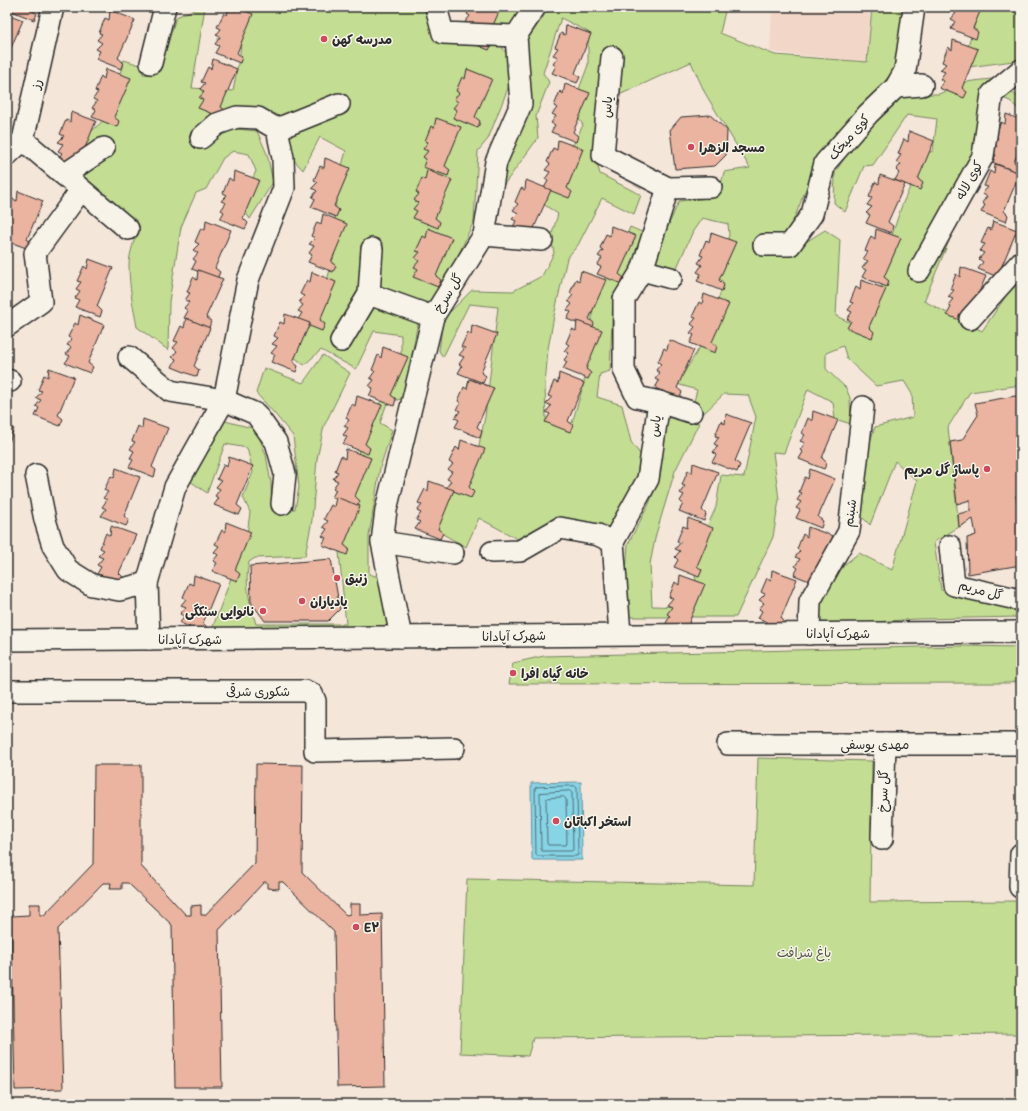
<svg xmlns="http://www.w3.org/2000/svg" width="1028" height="1111" viewBox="0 0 1028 1111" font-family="Itim,'Playpen Sans Arabic',sans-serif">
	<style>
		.built { fill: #f2d7c9 }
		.green { fill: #c3dd93; stroke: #77845f }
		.water { fill: #87d4e7; stroke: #62909c }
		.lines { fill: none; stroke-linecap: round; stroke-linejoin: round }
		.shore { stroke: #506f76; stroke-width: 1 }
		.building { fill: #ebb4a0; stroke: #2b2b2b }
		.minor-casing { stroke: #2b2b2b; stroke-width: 24 }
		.minor { stroke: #f7f3e8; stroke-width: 21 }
		.poi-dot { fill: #d1495b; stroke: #f7f3e8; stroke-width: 1.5 }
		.labels { text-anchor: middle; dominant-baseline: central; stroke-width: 3; stroke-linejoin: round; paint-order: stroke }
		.poi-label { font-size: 13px; font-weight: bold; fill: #2b2b2b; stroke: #f7f3e8; text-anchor: start }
		.street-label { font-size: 13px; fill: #2b2b2b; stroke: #f7f3e8 }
		.park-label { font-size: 13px; fill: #515845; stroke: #f7f3e8 }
	</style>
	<rect width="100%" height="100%" fill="#f5e6da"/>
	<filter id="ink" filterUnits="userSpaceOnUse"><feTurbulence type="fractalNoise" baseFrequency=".025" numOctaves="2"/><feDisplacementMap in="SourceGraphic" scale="8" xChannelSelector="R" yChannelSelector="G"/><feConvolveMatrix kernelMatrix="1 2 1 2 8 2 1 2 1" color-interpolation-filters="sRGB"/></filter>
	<g filter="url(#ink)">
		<!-- built -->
		<path class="built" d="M772,7H870L867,62L770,52Z"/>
		<!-- green -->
		<g class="green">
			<path d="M200,7H205L192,88L233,91L240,53L244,7H428L437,38L499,42L509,58L510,83L488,139L478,151L474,221L457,258L431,304L378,289L361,291L332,343L344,351L372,305L418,322L404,398L387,403L380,423L392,430L380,468L369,536V574L382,578L393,629L255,627L211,632L247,535L250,512L243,497L253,472L247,448L225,444L207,493L190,481L221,420L256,429L266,455L271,483L272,511L295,509L299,487L293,436L274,413L256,393L264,368L303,383L323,355L350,373L324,426L317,459L312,520L305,556L255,558L249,562C244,582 250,605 256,624H346L339,552L352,517L353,483L363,425L374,416L401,355V335L374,331L356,369L321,350L304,365L287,351L322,314L326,284L336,248L332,235L336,211L335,190L346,151L320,137L303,170L292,158L275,121L249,112L219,132L237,129L257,131L267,154L273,182L250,219L241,206L256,171L249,154L233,151L223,158L206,189L196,193L181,227L169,302L168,350L137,327C133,306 129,286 129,265C129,252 136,239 137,225L76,177L72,158L83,139L107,117L124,60L140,65L143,74L154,75L163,60L176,17Z"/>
			<path d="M498,7H523L511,27L487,29Z"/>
			<path d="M550,7H604L610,9L611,7H726L720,33L775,55L867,62L872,7H905L893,71L812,173L789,232L772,240L793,250L825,230L840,240L836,316L866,330L880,297L888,247L902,205L925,154L933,151L937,119L907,115L873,165L864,166L845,212L834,203L835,172L846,156L901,94H939L965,82L991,79L998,82L1021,99V112L1010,101L998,96L964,205L924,301L982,331L1008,293L1021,281V385L970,392L948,427L959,527L934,542L941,590L1021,607V617L917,619L818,626V601L845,564L859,553L892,570L917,481L895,461L870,525L859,514L868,447L875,427L913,417L912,394L904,381L876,386L847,359L843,346L826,353V369L846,388L850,398L851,424L835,419L833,402L808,389L784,453L773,452L779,500L773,537L736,617H629L626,572L628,544L649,504L657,483L666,417L699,423L675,471L656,534L650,564L652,606L688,607L696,581L692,561L716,507L721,475L744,477L756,417L748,395L724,394L703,414L693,405L697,390L677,384L700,347L712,316L724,283L716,275L729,235L728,224L702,218L693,231L675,272L651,265L679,201L718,197L724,172L750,168L705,93L691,62L617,96L594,153L600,174L641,195L634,214L602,198L578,245L567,258L554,316L548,349L545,386L546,420L572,423L584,383L595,291L615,265L630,227L644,233L627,278L613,295L610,371L600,374L597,397L622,405L631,442L643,458L639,476L610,527L555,520L521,541L479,518L466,547L430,527L477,454L485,417L498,307L469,304L443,357L439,351L443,319L472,290L513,291L542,276L554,253L551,237L558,214L543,204L583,125L572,108L588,65V32L561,18L543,73L549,82L536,116L538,138L503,186L505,155L523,46Z"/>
			<path d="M980,7H1021V60L961,68Z"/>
			<path d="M962,646L1021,647V680L1009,683L509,684L513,663L544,656Z"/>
			<path d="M758,758L872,761L870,902L1021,901V1034L533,1038L528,1056L460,1053L467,879L754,885Z"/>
		</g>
		<!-- water -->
		<path class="water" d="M581,782L582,860H532L531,783Z"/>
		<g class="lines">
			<!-- shore -->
			<g class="shore">
				<path d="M575,786L577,788L578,855L576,856H537L536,854L535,788L537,787Z"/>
				<path d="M570,791L572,793L573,850L571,851H542L541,849L540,793Z"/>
				<path d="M564,797L566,799L567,843L565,845H548L547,843L546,799L548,798Z"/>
			</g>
		</g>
		<!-- building -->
		<g class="building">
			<path d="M11,7H33L32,10L37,14L34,20L9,10Z"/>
			<path d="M229,7H234L253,14L237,53L242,57L240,63L215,53L219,46L215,44L220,37L216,35L221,29L217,27L224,13L227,15Z"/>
			<path d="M470,7H501L487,39L492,44L489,50L464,40L470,24L465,22L470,16L467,14Z"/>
			<path d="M954,7H982L973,28L978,32L976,39L951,29L955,21L951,19L956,13L952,11Z"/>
			<path d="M110,10L135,20L118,58L123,62L121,69L96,59L100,51L96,49L102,43L97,40L102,34L99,33L105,18L109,20Z"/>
			<path d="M7,14L23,20L7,57Z"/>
			<path d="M566,25L591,34L575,73L580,77L577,83L552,73L556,66L553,64L558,57L553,55L558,48L555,47L561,33L565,35Z"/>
			<path d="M953,40L978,49L962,88L967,92L964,98L939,88L944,81L940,79L945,72L940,70L946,64L942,62L948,47L952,50Z"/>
			<path d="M7,59L11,63L9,69H7Z"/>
			<path d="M213,59L237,69L221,107L226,111L223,118L198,108L203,100L199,98L204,92L200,89L205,83L201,82L208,67L211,69Z"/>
			<path d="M106,69L131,78L114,117L119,121L117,127L92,117L96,110L92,108L97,101L93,99L98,92L95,91L101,76L104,79Z"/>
			<path d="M467,69L492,79L475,117L480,121L478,128L453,118L457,110L453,108L458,102L454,99L459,93L456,91L462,77L465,79Z"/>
			<path d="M565,84L590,93L573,132L578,136L576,142L551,132L555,125L551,123L556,116L552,114L557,108L554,106L560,91L563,94Z"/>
			<path d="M71,112L96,121L80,160L82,170L57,160L62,153L58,151L63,144L58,142L64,136L60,134L66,120L70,122Z"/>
			<path d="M1006,114L1021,120V146L1014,162L1019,166L1017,172L992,162L996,155L992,153L997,146L993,144L998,138L995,136L1001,122L1005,124Z"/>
			<path d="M710,115L727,130L726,155L715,166L675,169L670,130L681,117Z"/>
			<path d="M436,118L461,127L445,166L450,170L448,176L423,167L426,159L423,157L428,151L423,149L428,142L425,141L431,126L434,128Z"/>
			<path d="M909,131L934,141L918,179L923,183L920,190L895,180L899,173L896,170L901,164L896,162L901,155L898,154L904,139L908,142Z"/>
			<path d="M558,140L583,149L567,188L572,192L569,198L544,188L548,181L545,179L550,172L545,170L550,164L547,162L553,148L557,150Z"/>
			<path d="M325,158L350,168L334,206L339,210L336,217L311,207L315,199L312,197L317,191L312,188L318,182L314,180L320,166L324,168Z"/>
			<path d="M995,164L1020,173L1004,211L1008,215L1006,222L981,212L985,205L982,203L987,196L982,194L988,187L984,186L990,171L994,174Z"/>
			<path d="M427,170L452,180L435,218L440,222L438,228L413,218L417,211L413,209L418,203L414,200L419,194L416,192L422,178L425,180Z"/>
			<path d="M234,171L259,180L243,218L248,223L245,229L220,219L224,212L221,210L226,203L221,201L227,195L223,193L229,178L233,181Z"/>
			<path d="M880,175L905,184L888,222L893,226L891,233L866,223L870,215L866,213L872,207L867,205L872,198L869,197L875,182L879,184Z"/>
			<path d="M526,180L551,190L534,228L539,232L512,229L516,221L512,219L518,213L513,210L518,204L515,202L521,188L525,190Z"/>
			<path d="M18,191L43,201L27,239L32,243L29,249L7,241L8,232H7V227L10,224L7,222V219L11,215L7,213L13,199L17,201Z"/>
			<path d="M323,214L347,224L331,262L336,266L333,272L308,262L312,255L309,253L314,246L309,244L315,238L311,236L317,222L321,224Z"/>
			<path d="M206,220L231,230L215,268L220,272L217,279L192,269L196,261L193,259L198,253L193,250L199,244L195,242L201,228L205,230Z"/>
			<path d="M993,221L1017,230L1001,268L1006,272L1003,279L978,269L983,262L979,259L984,253L980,251L985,244L981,243L988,228L991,230Z"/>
			<path d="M611,226L636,236L619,274L624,278L622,284L597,274L601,267L597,265L602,258L598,256L603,250L600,248L606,234L610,236Z"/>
			<path d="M428,228L452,238L436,276L441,280L438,287L413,277L418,269L414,267L419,261L415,258L420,252L416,251L423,236L426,238Z"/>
			<path d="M876,229L901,238L884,277L889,281L887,287L862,277L866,270L862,268L868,261L863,259L868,252L865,251L871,236L875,239Z"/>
			<path d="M711,233L736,242L719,280L724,285L722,291L697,281L701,274L697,272L702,265L698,263L703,256L700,255L706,240L709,243Z"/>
			<path d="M89,259L113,268L97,306L102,311L100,317L75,307L79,300L75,298L80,291L76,289L81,282L77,281L84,266L87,269Z"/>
			<path d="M961,267L986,276L970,314L972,325L947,315L951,307L948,305L953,299L948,297L954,290L950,289L956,274L960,277Z"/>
			<path d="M198,270L223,279L206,317L211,321L209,328L184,318L188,311L184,308L189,302L185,300L190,293L187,292L193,277L197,280Z"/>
			<path d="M581,271L606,280L589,319L594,323L592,330L567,319L571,312L567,310L572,304L568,301L573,295L570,293L576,279L579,281Z"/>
			<path d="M312,272L336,282L320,320L325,324L322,331L297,321L302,313L298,311L303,305L299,302L304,296L300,294L307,280L310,282Z"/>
			<path d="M861,280L886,289L869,327L874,332L872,338L847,328L851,321L847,319L852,312L848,310L853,303L850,302L856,287L860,290Z"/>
			<path d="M704,294L729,304L712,342L717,346L715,353L690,343L694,335L690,333L695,327L691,324L696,318L692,317L699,302L702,304Z"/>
			<path d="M285,314L310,323L293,362L298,366L296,372L271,362L275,355L271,353L277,346L272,344L278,338L274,336L280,322L284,324Z"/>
			<path d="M80,315L104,325L88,363L93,367L90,373L65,363L70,356L66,354L71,347L67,345L72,339L68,337L75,323L78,325Z"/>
			<path d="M186,318L210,328L194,366L199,370L197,377L172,367L176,359L172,357L177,351L173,348L178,342L174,341L181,326L184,328Z"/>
			<path d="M577,321L602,330L586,369L591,373L588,379L563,369L567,362L564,360L569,353L564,351L569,345L566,343L572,329L576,331Z"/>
			<path d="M472,325L497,334L481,372L486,376L483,383L458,373L462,366L459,364L464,357L459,355L465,348L461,347L468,332L471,335Z"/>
			<path d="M669,340L694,350L677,388L682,392L680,398L655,388L659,381L655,379L660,373L656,370L661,364L658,362L664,348L667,350Z"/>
			<path d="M383,347L408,357L391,395L396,399L394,406L369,396L373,388L369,386L374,380L370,378L375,371L372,370L378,355L381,358Z"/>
			<path d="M49,368L74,377L58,415L63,419L60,426L35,416L39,408L36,406L41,400L36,398L42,391L38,390L44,375L48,377Z"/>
			<path d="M559,373L584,383L568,421L573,425L570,432L545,422L550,414L546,412L551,406L546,403L552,397L548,396L554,381L558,383Z"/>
			<path d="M469,379L494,388L477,427L482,431L480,438L455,427L459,420L455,418L460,411L456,409L461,403L458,401L464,387L467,389Z"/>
			<path d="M1021,395V496H1016L1021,521V565L968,574L967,538L976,535L973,519L959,527L958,514L970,511V500L957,504L950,442L962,440L978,415L975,403Z"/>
			<path d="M357,396L382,405L365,444L370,448L368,454L343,444L347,437L343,435L348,428L344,426L349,420L346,418L352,404L355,406Z"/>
			<path d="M813,411L838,420L822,458L827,463L824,469L799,459L803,452L800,450L805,443L800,441L805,435L802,433L808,418L812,421Z"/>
			<path d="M726,414L751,423L735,461L740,465L737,472L712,462L716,455L713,452L718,446L714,444L719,437L715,436L721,421L725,424Z"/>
			<path d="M143,419L168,428L152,467L156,470L154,477L129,467L133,460L130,458L134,451L130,449L135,442L132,441L138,426L142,429Z"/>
			<path d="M7,426L14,429L7,447Z"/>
			<path d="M461,440L485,449L469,487L474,492L471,498L446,488L451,481L447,479L452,472L448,470L453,464L449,462L456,447L459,450Z"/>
			<path d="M346,449L371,458L355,496L360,501L357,507L332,497L336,490L333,488L338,481L333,479L338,472L335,471L341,456L345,459Z"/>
			<path d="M229,457L253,466L237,505L242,509L239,515L214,505L219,498L215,496L220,489L216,487L221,481L217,479L224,464L227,467Z"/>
			<path d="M693,463L718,472L702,510L706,514L704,521L679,511L683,504L680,501L684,495L680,493L685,486L682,485L688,470L692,473Z"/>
			<path d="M116,468L140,477L124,516L129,520L126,526L101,516L106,509L102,507L107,500L103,498L108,492L104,490L111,476L114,478Z"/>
			<path d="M810,469L835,479L818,517L823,521L821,528L796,518L800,510L796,508L801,502L797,500L802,493L799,492L805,477L808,479Z"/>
			<path d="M429,481L454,490L438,529L443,533L440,539L415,529L420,522L416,520L421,513L417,511L422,505L418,503L425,489L428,491Z"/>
			<path d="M336,497L360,506L344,545L349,549L347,555L322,545L326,538L322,536L327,529L323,527L328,521L324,519L331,505L334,507Z"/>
			<path d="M688,518L713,528L697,566L702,570L699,577L674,567L678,560L675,557L680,551L675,549L681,542L677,541L683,526L687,528Z"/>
			<path d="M226,522L251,532L235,570L240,574L237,581L212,571L217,563L213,561L218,555L214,552L219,546L215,544L222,530L225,532Z"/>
			<path d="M111,526L136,535L119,573L124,578L122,584L97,574L101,567L97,565L103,558L98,556L104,550L100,548L106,533L110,536Z"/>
			<path d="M808,527L833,536L817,574L819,585L794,575L798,568L795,566L800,559L795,557L800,551L797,549L803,534L807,537Z"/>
			<path d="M331,559L340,609L328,621H265L251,602L250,566Z"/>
			<path d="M772,570L797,579L781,618L785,622L783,629L758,618L762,611L759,609L764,603L759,600L765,594L761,592L767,578L771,580Z"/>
			<path d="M194,575L219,584L203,623L207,627L205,633L180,623L184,616L180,614L186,607L181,605L186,599L183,597L189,583L193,585Z"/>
			<path d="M680,575L705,584L689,622L694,627L691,633L666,623L670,616L667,614L672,607L667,605L673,598L669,597L675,582L679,585Z"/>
			<path d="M256,764L303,765L302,872L346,915L350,914V904H360V915L382,914L385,1086L337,1087L334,932L283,882H279V889L267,888V882H264L219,930L222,1087H175L172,925L128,883H122V889H110L111,883H103L58,929L63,1089L15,1090L11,916L29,915V904H40V915H44L93,864L94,765H141V866L186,915H191V906L201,905V915H205L255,863Z"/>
		</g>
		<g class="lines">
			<defs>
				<g id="minor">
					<path d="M436,7L443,33L516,36"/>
					<path d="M612,57L603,155L668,188L711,187"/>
					<path d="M151,63L165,7"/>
					<path d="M896,87L922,85"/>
					<path d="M201,138L217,124L237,117L258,118L277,129L339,104"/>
					<path d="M23,140L128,229"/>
					<path d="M7,155L23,140L53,7"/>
					<path d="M64,175L104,148"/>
					<path d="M484,235L542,240"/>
					<path d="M764,245H790L812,214L825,163L868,114L896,87L905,71L914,7"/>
					<path d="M642,270L671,278"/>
					<path d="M919,271L983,156L992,94L1021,70"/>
					<path d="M369,294L433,317"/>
					<path d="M970,319L1021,262"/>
					<path d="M7,326L41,302L35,253L81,190"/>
					<path d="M341,341L369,294L372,249"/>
					<path d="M129,357L170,391L224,400L256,414L276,442L285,474L282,504"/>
					<path d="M7,380L10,381"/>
					<path d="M659,402L691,412"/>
					<path d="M36,475L45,520L53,546L68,570L92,585L119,590L147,583L175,487L224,400L248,280L284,188L283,158L277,129"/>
					<path d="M382,542L453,553"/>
					<path d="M950,546L954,585L1021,600"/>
					<path d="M492,552L520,551L560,528L598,535L613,542"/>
					<path d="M147,583L149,639"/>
					<path d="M620,634L613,542L648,479L659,402L637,397L624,370V299L642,270L668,188"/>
					<path d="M809,634L810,601L849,531L863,407"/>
					<path d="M401,637L382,542L386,510L433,317L484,235L496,162L521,104L516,36L535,7"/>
					<path d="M7,640L1021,632"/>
					<path d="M7,691H305L312,694L315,701V751L454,748"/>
					<path d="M728,744H1021"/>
					<path d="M882,839L885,744"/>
					<path d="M1020,887L1021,854"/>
				</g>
			</defs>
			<!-- minor casing -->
			<use href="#minor" class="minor-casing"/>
			<!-- minor -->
			<use href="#minor" class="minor"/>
		</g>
	</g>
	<!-- markers -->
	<g class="poi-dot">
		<circle cx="324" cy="39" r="4"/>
		<circle cx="691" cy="147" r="4"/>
		<circle cx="987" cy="469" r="4"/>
		<circle cx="337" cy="578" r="4"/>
		<circle cx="302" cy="601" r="4"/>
		<circle cx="263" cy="611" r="4"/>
		<circle cx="513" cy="673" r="4"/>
		<circle cx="556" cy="821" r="4"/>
		<circle cx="356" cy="927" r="4"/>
	</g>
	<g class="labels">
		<!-- poi labels -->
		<g class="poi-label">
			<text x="332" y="39">مدرسه کهن</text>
			<text x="699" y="147">مسجد الزهرا</text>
			<text x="979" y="469" text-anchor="end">پاساژ گل مریم</text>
			<text x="345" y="578">زنبق</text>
			<text x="310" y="601">یادیاران</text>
			<text x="255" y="611" text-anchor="end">نانوایی سنکگی</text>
			<text x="521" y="673">خانه گیاه افرا</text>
			<text x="564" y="821">استخر اکباتان</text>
			<text x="364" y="927">E۲</text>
		</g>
		<!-- street labels -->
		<g class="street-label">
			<text transform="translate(36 84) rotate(-77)">رز</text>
			<text transform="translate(607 107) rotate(-85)">یاس</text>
			<text transform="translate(849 137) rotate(-49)">کوی میخک</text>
			<text transform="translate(969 180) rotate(-61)">کوی لاله</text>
			<text transform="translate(448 293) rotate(-58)">گل سرخ</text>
			<text transform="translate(655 426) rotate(-82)">یاس</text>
			<text transform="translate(850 513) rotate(-82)">شبنم</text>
			<text transform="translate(981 590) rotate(15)">گل مریم</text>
			<text x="838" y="633">شهرک آپادانا</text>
			<text transform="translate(514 636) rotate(-1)">شهرک آپادانا</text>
			<text x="190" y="639">شهرک آپادانا</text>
			<text x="258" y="691">شکوری شرقی</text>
			<text x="875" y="744">مهدی یوسفی</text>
			<text transform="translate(883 791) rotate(-88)">گل سرخ</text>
		</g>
		<!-- park labels -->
		<g class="park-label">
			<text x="804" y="952">باغ شرافت</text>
		</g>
	</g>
	<!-- margin -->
	<rect width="1028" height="1111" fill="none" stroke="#f7f3e8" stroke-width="24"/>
	<rect x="12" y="12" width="1004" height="1087" fill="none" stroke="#2b2b2b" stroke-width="1.5" filter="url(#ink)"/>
</svg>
